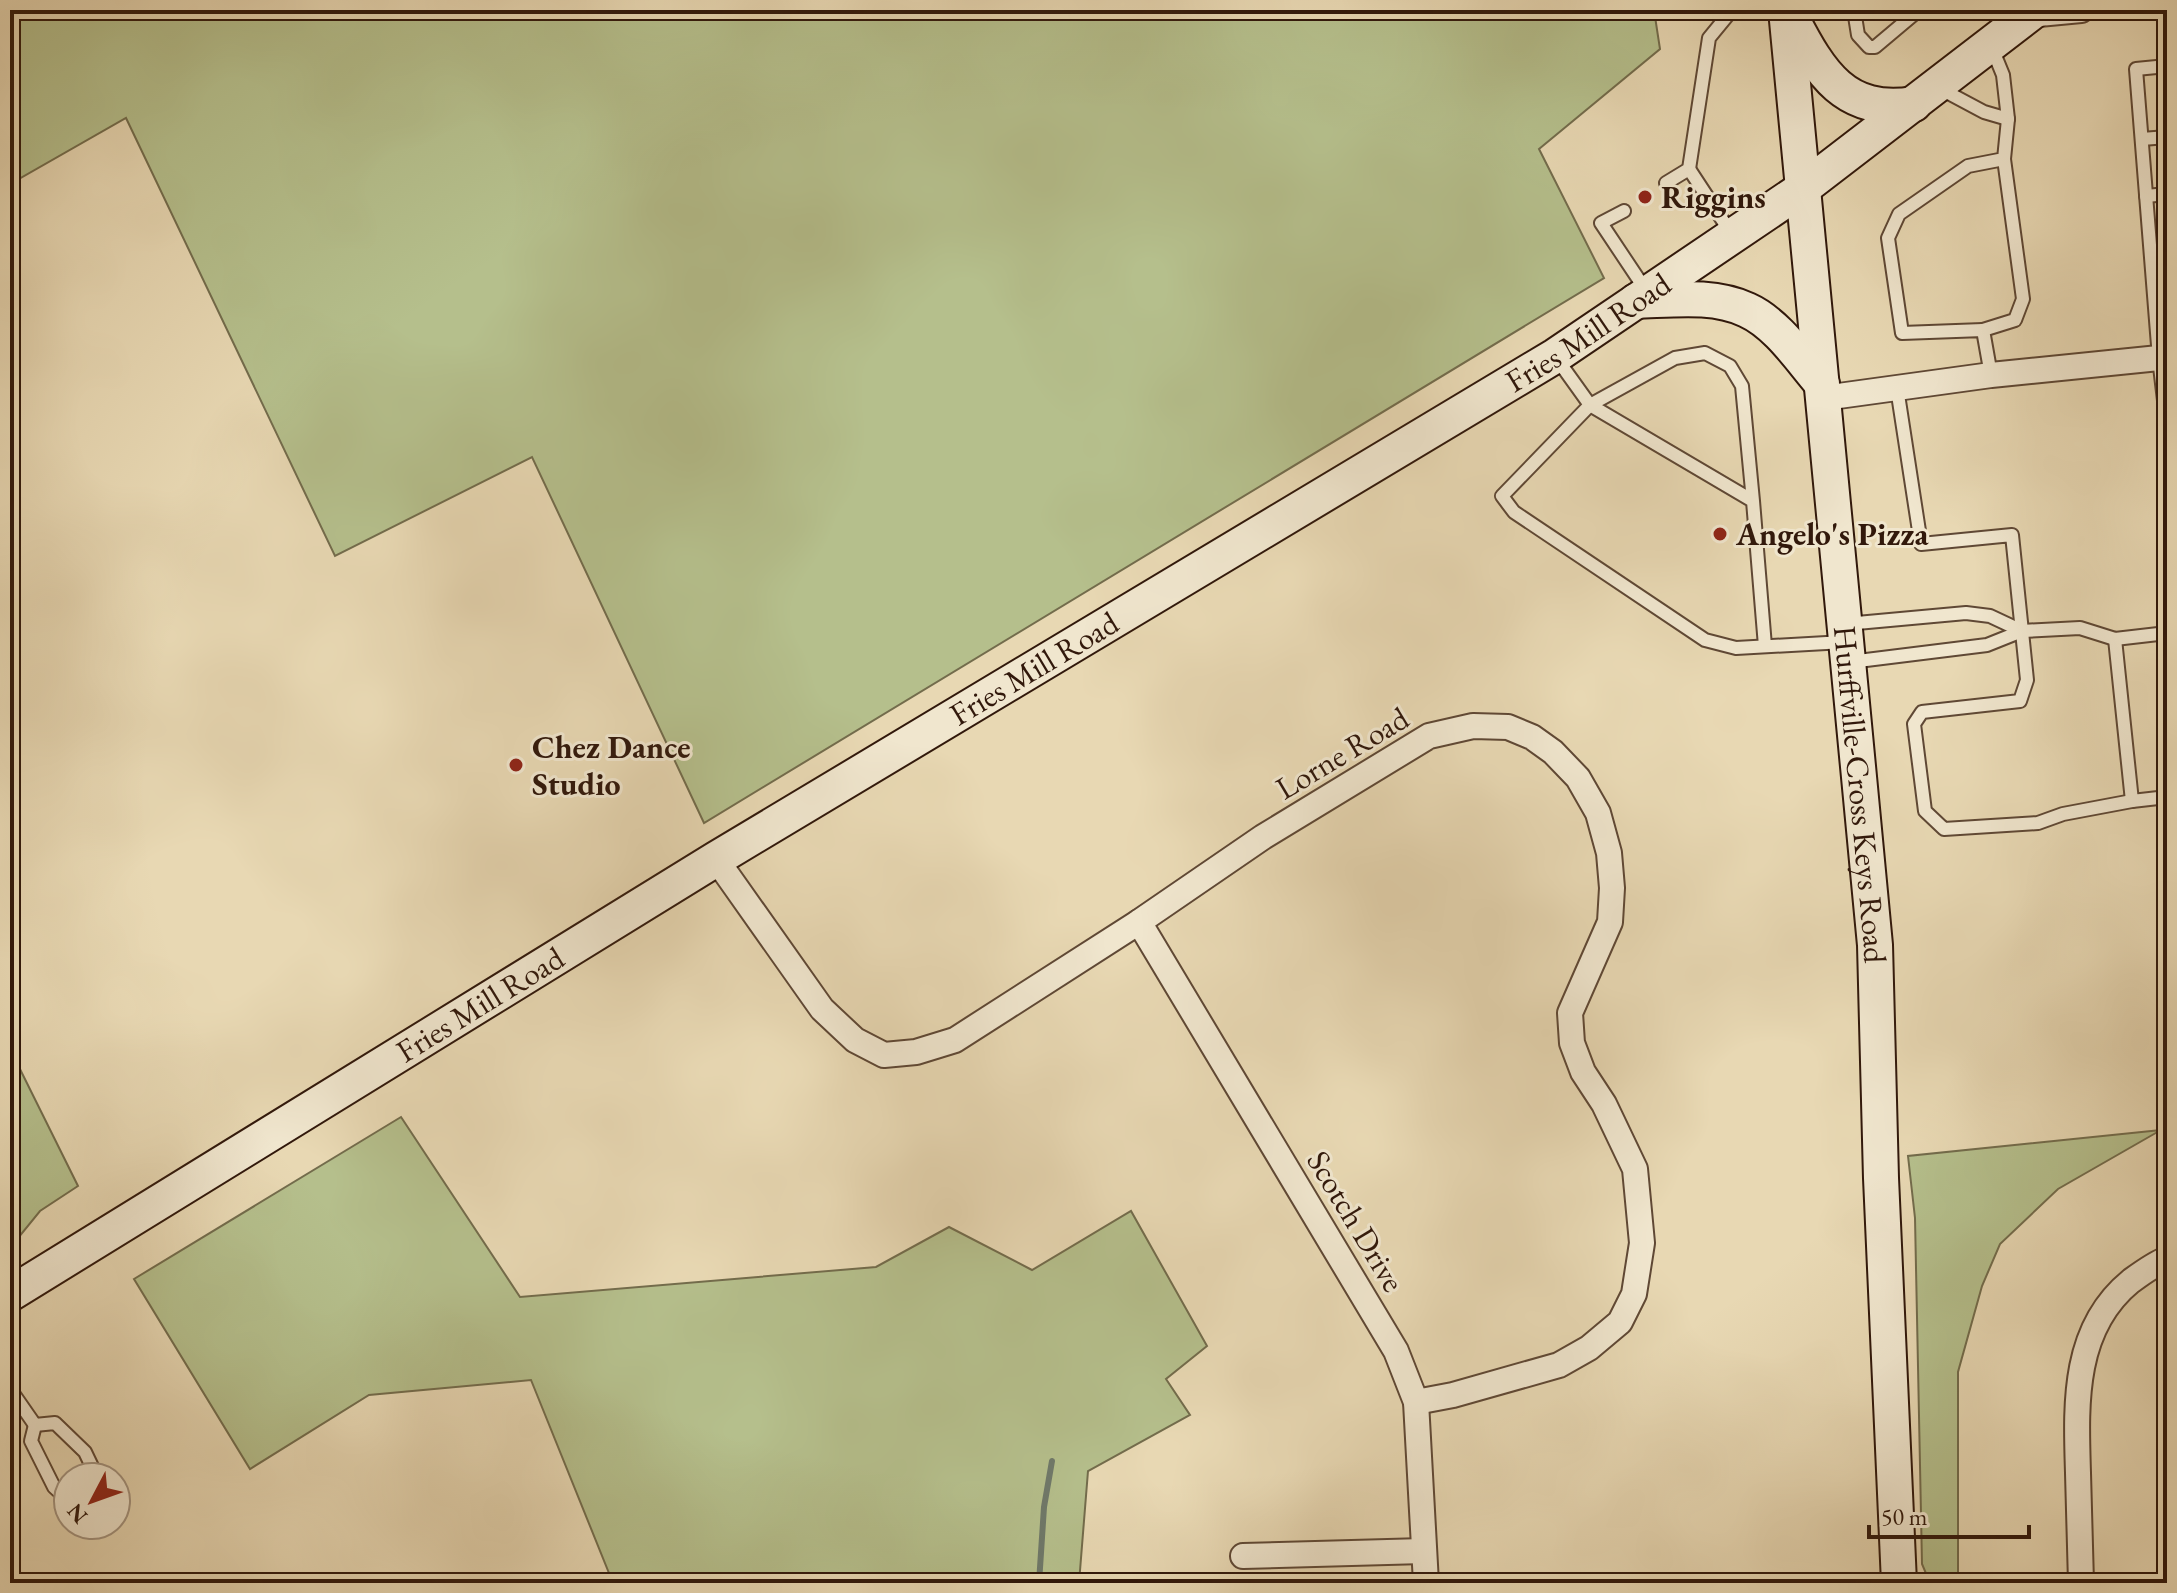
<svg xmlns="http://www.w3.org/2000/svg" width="2177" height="1593" viewBox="0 0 2177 1593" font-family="'EB Garamond',serif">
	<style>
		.green { fill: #b5bf8c; stroke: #736c4c; stroke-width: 2 }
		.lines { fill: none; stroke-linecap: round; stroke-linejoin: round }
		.stream { stroke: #6f796a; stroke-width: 6 }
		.lane-casing { stroke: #5f4835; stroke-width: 16 }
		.street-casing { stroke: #5f4835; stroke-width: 28 }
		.secondary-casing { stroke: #31180b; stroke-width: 38 }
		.lane { stroke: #f0e6ce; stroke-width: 12 }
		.street { stroke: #f0e6ce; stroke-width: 24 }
		.secondary { stroke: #f0e6ce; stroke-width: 34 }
		.poi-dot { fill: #8f2418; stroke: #f0e6ce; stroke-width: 3 }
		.labels { text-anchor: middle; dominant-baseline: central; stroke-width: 6; stroke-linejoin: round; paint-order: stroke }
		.poi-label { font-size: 32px; font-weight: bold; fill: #31180b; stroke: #f0e6ce; text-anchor: start }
		.street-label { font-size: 32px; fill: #31180b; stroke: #f0e6ce }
	</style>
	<rect width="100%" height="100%" fill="#e8d8b3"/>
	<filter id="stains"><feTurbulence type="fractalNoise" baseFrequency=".0025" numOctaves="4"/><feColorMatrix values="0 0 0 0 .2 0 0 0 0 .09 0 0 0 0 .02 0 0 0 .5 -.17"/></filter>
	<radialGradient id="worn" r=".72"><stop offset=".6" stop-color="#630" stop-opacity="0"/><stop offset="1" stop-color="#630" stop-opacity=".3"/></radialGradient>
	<!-- green -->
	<g class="green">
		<path d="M10,10H1654L1660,49L1539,149L1604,278L704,823L532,457L335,556L126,118L10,184Z"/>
		<path d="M10,1049L78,1186L40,1211L10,1248Z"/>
		<path d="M401,1117L520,1297L876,1267L949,1227L1032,1270L1131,1211L1207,1346L1166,1379L1190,1415L1088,1471L1079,1583H613L531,1380L369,1395L250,1469L134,1279Z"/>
		<path d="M2161,1130L2058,1189L2000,1244L1982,1286L1958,1372V1583H1930L1922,1564L1915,1218L1908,1156Z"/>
	</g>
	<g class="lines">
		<!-- stream -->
		<path class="stream" d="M1039,1583L1044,1507L1052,1461"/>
		<defs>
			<g id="lane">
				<path d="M1854,10L1858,35L1869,47H1875L1919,10"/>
				<path d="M2167,66L2136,69L2159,358L2167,426"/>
				<path d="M1939,88L1984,112L2008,119L2003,75L1992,48"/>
				<path d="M2142,139L2167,137"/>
				<path d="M1689,169L1731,233"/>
				<path d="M1666,183L1689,169L1709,38L1732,10"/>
				<path d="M2146,196L2167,194"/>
				<path d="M1624,211L1601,223L1647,292"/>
				<path d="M1983,330L2015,320L2023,299L2004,159"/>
				<path d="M1557,359L1590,405L1502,496L1514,512L1705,640L1736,648L1844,642"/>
				<path d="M1991,375L1983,330L1902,333L1888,238L1899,214L1968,166L2004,159L2008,119"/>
				<path d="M1897,388L1921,544L2012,535L2027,680L2020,701L1922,712L1914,724L1925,811L1944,829L2038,823L2063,814L2132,801"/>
				<path d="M1753,501L1742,386L1730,366L1705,353L1675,358L1590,405L1753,501L1765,646"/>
				<path d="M1846,624L1966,613L1990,616L2022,631"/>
				<path d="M2115,639L2132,801L2167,797"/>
				<path d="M1850,662L1987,645L2022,631L2080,628L2115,639L2167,633"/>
				<path d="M10,1389L35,1425"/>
				<path d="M35,1425L55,1423L85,1452L97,1477"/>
				<path d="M35,1425L31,1441L54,1487L68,1500"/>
			</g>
			<g id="street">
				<path d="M2028,15L2081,10"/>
				<path d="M1824,398L1991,375L2159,358"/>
				<path d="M716,859L822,1009L855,1040L884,1055L916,1052L955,1040L1139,922L1263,837L1429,736L1473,726L1508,727L1532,737L1553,752L1578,778L1598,813L1609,853L1612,888L1610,922L1570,1013L1572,1043L1583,1072L1604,1104L1635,1169L1642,1243L1634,1294L1620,1322L1589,1348L1559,1365L1453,1395L1416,1402"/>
				<path d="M1139,922L1396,1351L1416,1402L1426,1583"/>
				<path d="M1243,1556L1424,1551"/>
				<path d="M2081,1583C2080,1546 2079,1510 2078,1473C2076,1405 2072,1329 2131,1281C2142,1273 2154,1264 2167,1259"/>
			</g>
			<g id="secondary">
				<path id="s1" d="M1786,10L1875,945L1881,1178L1899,1583"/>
				<path d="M1792,19C1820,73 1845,115 1914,104"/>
				<path d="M1636,301C1672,300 1713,294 1747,310C1778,324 1801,360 1822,384"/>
				<path id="s2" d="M10,1294L716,859L1555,356L1802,189L2035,10"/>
			</g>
		</defs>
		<!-- lane casing -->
		<use href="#lane" class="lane-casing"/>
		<!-- street casing -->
		<use href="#street" class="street-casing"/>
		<!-- secondary casing -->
		<use href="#secondary" class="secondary-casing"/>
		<!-- lane -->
		<use href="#lane" class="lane"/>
		<!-- street -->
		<use href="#street" class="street"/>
		<!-- secondary -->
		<use href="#secondary" class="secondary"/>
	</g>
	<!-- markers -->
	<g class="poi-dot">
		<circle cx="1645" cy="197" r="8"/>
		<circle cx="1720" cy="534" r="8"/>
		<circle cx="516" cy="765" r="8"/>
	</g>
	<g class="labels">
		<!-- poi labels -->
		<g class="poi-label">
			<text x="1661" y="197">Riggins</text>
			<text x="1736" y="534">Angelo's Pizza</text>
			<text x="532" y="747">Chez Dance<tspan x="532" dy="37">Studio</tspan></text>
		</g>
		<!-- street labels -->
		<g class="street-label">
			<text stroke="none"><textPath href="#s2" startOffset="1848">Fries Mill Road</textPath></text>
			<text stroke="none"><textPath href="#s2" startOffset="1200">Fries Mill Road</textPath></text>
			<text transform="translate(1342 753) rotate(-31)">Lorne Road</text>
			<text stroke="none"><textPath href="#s1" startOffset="788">Hurffville-Cross Keys Road</textPath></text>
			<text stroke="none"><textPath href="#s2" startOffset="552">Fries Mill Road</textPath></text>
			<text transform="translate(1356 1221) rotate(59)">Scotch Drive</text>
		</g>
	</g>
	<!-- margin -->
	<rect width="2177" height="1593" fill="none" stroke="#e8d8b3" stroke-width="40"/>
	<rect x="12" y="12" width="2153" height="1569" fill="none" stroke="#31180b" stroke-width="4"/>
	<rect x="20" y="20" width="2137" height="1553" fill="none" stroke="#31180b" stroke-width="2"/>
	<!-- north arrow -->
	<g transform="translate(92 1501) rotate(229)"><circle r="38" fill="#f0e6ce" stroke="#a49480" stroke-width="2"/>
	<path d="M0-6L14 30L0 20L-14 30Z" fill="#8f2418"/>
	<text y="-12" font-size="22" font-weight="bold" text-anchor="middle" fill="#31180b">N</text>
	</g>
	<!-- scale -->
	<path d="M1869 1525v12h160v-12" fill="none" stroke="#31180b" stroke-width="4"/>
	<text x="1881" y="1525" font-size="24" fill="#31180b" stroke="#f0e6ce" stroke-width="6" paint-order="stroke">50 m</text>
	<rect width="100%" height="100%" filter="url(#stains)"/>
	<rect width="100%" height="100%" fill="url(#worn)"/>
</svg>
